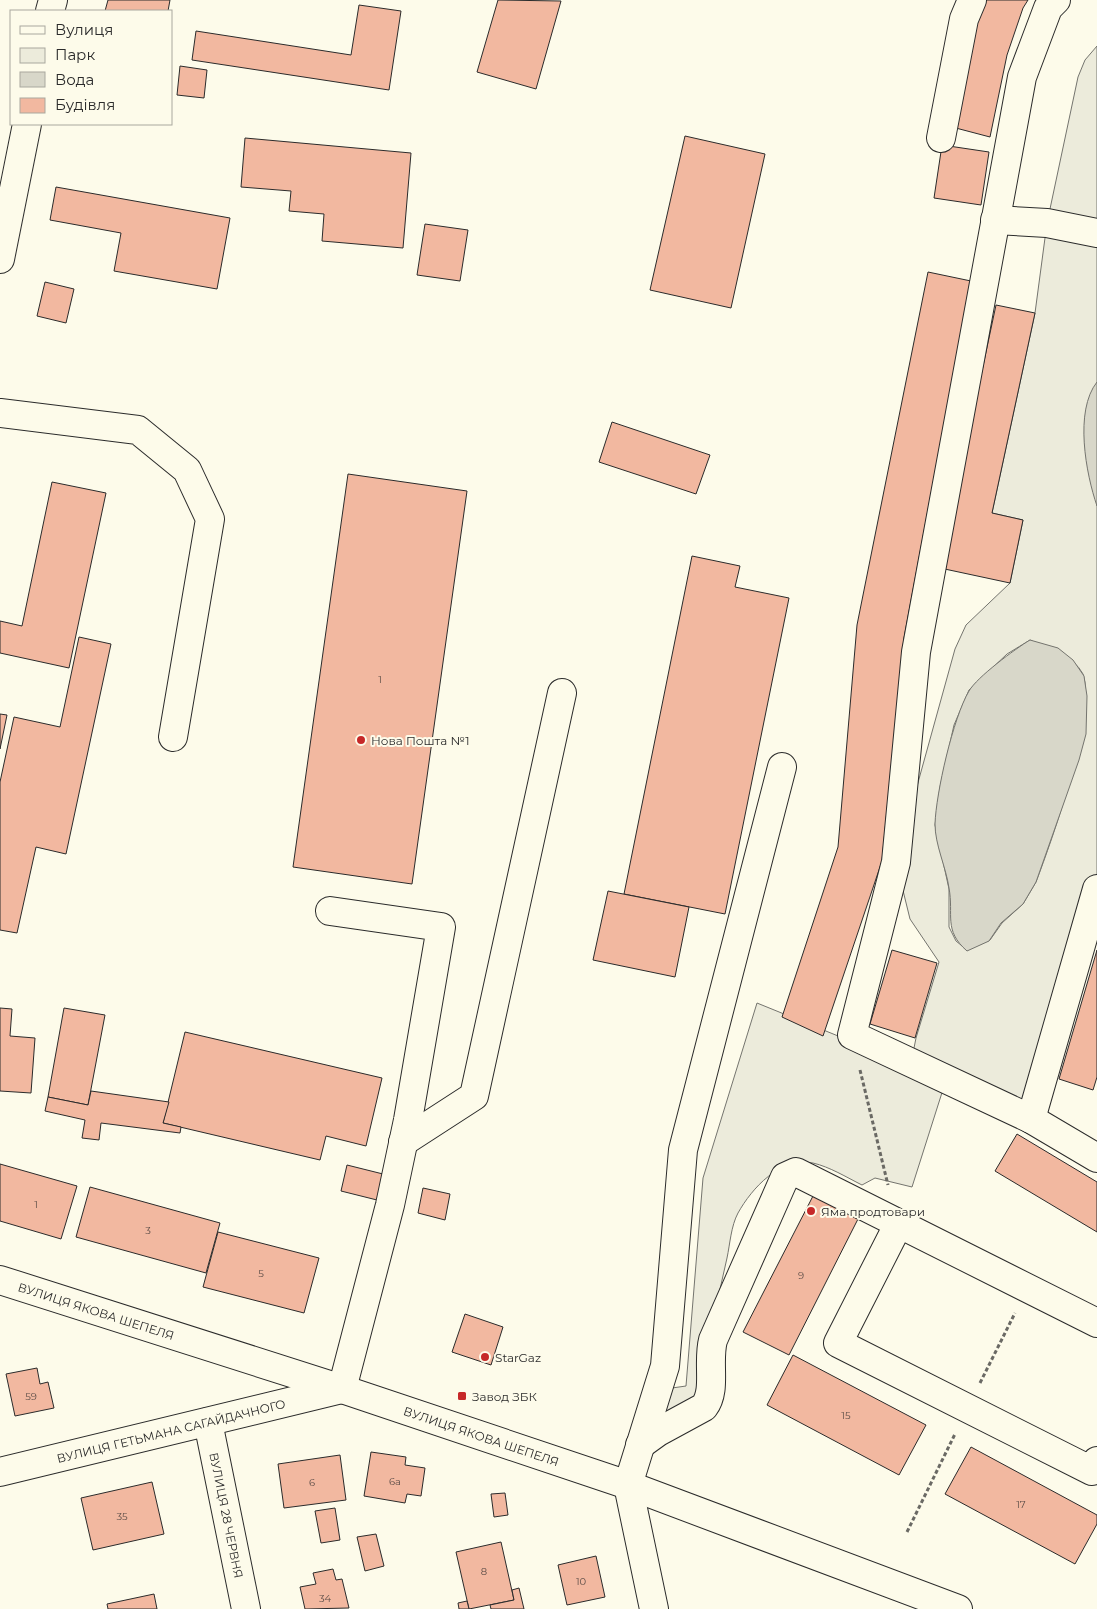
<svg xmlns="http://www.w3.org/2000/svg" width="1097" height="1609" viewBox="0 0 1097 1609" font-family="Montserrat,sans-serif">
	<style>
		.green { fill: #ecebdb; stroke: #74746e; fill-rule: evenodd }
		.water { fill: #d8d7c9; stroke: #74746e }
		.building { fill: #f2b8a0; stroke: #2b2b2b }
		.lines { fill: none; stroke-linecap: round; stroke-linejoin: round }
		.minor-casing { stroke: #2b2b2b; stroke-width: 30 }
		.path { stroke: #6a6964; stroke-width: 3; stroke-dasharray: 4 2.5; stroke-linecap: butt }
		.minor { stroke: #fdfbea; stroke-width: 28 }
		.poi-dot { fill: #c62828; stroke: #fdfbea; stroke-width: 2 }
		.labels { text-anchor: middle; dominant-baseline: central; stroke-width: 4; stroke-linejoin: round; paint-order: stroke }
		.number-label { font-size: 10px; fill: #5d4e48 }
		.poi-label { font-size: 12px; fill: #2b2b2b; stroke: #fdfbea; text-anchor: start }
		.street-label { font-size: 12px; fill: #2b2b2b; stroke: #fdfbea }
	</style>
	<rect width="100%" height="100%" fill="#fdfbea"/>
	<!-- green -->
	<path class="green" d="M1097,46V889L1031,1119L946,1080L912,1187L875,1178L862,1185C846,1177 830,1167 813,1163C780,1157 752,1188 738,1213C731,1226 730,1244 727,1258C716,1304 708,1350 699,1397L662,1423L672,1388L686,1386L703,1178L757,1003L934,1075L911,1063L916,1038L939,962L910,919L896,862L955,649L966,625L1010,583L1023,520L992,513L1035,313L1047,223L1078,77L1085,60ZM1030,640C1049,649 1073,655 1083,674C1097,714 1052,840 1036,882L1023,904L1002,923L990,940L967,950L956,941L949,927V889L935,825L940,787L954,725L969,690L1007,654Z"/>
	<!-- water -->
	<g class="water">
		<path d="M1097,382V506C1086,474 1074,411 1097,382Z"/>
		<path d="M1030,640L1058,648L1073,660L1084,676L1087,696L1086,734L1079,760L1036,882L1023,904L1001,923L989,941L967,951C943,930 954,915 949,888C946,867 935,845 935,824C936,793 953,718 969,691C977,677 1015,649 1030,640Z"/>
	</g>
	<!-- building -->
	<g class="building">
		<path d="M108,0H170L168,11H105Z"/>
		<path d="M498,0L561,1L536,89L477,72Z"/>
		<path d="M984,0H1028L1023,8L1007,55L990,137L952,127L976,19Z"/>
		<path d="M359,5L401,11L389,90L192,60L196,31L351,55Z"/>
		<path d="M180,66L207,70L204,98L177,95Z"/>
		<path d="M685,136L765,154L731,308L650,290Z"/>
		<path d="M245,138L411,153L403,248L322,241L324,214L289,211L291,191L241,187Z"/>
		<path d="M942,145L989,152L981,205L934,198Z"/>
		<path d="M56,187L230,218L217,289L114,271L121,233L50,220Z"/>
		<path d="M425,224L468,230L460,281L417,275Z"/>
		<path d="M928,272L971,281L904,638L882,861L823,1036L782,1017L838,847L857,625Z"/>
		<path d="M45,282L74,289L66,323L37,316Z"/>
		<path d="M996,305L1035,313L992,513L1023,520L1010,583L940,568Z"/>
		<path d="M612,422L710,455L696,494L599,462Z"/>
		<path d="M348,474L467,491L412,884L293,867Z"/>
		<path d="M52,482L106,493L69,668L0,653V621L22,626Z"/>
		<path d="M692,556L740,566L735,587L789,598L725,914L624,894Z"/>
		<path d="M79,637L111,644L66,854L36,847L17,933L0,930V782L14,717L60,727Z"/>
		<path d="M0,714L7,715L0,749Z"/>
		<path d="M608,891L689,907L675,977L593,960Z"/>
		<path d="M892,950L937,963L915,1038L870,1024Z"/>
		<path d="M1097,950V1077L1093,1090L1059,1079Z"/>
		<path d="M0,1008L12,1009L10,1036L35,1038L31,1093L0,1091Z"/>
		<path d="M64,1008L105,1015L88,1105L48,1097Z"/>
		<path d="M185,1032L382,1078L366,1146L326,1136L320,1160L163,1123Z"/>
		<path d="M91,1091L169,1102L163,1123L181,1127L180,1133L101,1123L99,1140L82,1138L85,1120L45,1111L48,1097L88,1105Z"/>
		<path d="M1017,1134L1097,1182V1232L995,1171Z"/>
		<path d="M0,1164L77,1186L61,1239L0,1221Z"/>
		<path d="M347,1165L383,1174L377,1200L341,1191Z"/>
		<path d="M90,1187L220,1223L206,1273L76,1237Z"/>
		<path d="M423,1188L450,1194L445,1220L418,1213Z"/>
		<path d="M813,1196L858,1219L789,1355L743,1332Z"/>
		<path d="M218,1232L319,1258L304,1313L203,1287Z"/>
		<path d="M465,1314L503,1327L491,1365L452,1352Z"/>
		<path d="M793,1355L926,1425L899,1475L767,1405Z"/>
		<path d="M37,1368L40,1384L48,1382L54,1408L15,1416L6,1374Z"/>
		<path d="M971,1447L1097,1515V1524L1075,1564L945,1494Z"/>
		<path d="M371,1452L406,1457L405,1465L425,1468L421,1496L407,1494L405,1503L364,1496Z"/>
		<path d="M340,1455L346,1500L284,1508L278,1464Z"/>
		<path d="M152,1482L164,1534L93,1550L81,1498Z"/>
		<path d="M505,1493L508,1515L494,1517L491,1494Z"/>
		<path d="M335,1508L340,1540L321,1543L315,1511Z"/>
		<path d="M376,1534L384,1566L365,1571L357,1537Z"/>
		<path d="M501,1542L514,1600L469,1609L456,1552Z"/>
		<path d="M596,1556L605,1597L567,1605L558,1565Z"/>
		<path d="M333,1569L336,1580L342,1579L349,1608L305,1609L300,1587L316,1584L313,1573Z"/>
		<path d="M519,1588L524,1609H491L490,1605L514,1600L512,1590Z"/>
		<path d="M154,1594L157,1609H108L107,1604Z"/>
		<path d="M467,1601L469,1609H459L458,1603Z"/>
	</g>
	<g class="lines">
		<defs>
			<g id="minor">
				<path d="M1056,0L1048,8L1022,77L916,652L896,862L852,1035L1031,1119L1097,1158"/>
				<path d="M50,11L53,0"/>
				<path d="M941,138L964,19L972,0"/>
				<path d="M995,220L1047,223L1097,233"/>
				<path d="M0,259L27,124"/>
				<path d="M0,413L138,430L187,470L210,519L173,737"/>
				<path d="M1031,1119L1097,889"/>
				<path d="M403,1142L474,1096L562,693"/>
				<path d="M898,1225L838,1343L1092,1471L1097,1461"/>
				<path id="s1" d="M0,1280L342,1389L628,1485L958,1609"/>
				<path id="s2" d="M208,1422L246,1609"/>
				<path d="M640,1445L658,1432L704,1407C717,1390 707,1363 713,1340L785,1177L796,1172L1097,1323"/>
				<path id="s3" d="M0,1472L342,1389L390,1205L408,1120L441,927L330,911"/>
				<path d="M654,1609L628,1485L665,1366L683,1150L782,767"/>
			</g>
		</defs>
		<!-- minor casing -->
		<use href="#minor" class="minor-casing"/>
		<!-- path -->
		<g class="path">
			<path d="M860,1070L888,1185"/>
			<path d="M980,1383L1015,1313"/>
			<path d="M907,1532L955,1434"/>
		</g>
		<!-- minor -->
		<use href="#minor" class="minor"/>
	</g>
	<!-- markers -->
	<g class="poi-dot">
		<circle cx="361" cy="740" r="5"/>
		<circle cx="811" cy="1211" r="5"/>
		<circle cx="485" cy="1357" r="5"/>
		<rect x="457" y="1391" width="10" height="10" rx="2.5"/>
	</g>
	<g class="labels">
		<!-- number labels -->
		<g class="number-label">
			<text x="380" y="679">1</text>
			<text x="36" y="1204">1</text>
			<text x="148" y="1230">3</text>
			<text x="261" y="1273">5</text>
			<text x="801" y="1275">9</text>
			<text x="31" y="1396">59</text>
			<text x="846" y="1415">15</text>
			<text x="395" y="1481">6а</text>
			<text x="312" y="1482">6</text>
			<text x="1021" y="1504">17</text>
			<text x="122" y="1516">35</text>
			<text x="484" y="1571">8</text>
			<text x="581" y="1581">10</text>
			<text x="325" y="1598">34</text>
		</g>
		<!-- poi labels -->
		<g class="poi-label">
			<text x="371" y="740">Нова Пошта №1</text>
			<text x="821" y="1211">Яма продтовари</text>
			<text x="495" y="1357">StarGaz</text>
			<text x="472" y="1396">Завод ЗБК</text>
		</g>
		<!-- street labels -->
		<g class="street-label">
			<text stroke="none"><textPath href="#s1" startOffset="101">ВУЛИЦЯ ЯКОВА ШЕПЕЛЯ</textPath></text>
			<text stroke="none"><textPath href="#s3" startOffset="176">ВУЛИЦЯ ГЕТЬМАНА САГАЙДАЧНОГО</textPath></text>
			<text stroke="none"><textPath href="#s1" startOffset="506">ВУЛИЦЯ ЯКОВА ШЕПЕЛЯ</textPath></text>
			<text stroke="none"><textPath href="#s2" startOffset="95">ВУЛИЦЯ 28 ЧЕРВНЯ</textPath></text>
		</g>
	</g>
	<!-- legend -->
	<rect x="10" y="10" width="162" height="115" fill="#fdfbea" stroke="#a9a89e"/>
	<rect x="20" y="26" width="25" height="8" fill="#fdfbea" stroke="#a9a89e"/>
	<text x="55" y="35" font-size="15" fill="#2b2b2b">Вулиця</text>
	<rect x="20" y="48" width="25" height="15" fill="#ecebdb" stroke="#a9a89e"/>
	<text x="55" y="60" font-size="15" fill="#2b2b2b">Парк</text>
	<rect x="20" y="72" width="25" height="15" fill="#d8d7c9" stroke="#a9a89e"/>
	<text x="55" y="85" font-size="15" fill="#2b2b2b">Вода</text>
	<rect x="20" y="98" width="25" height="15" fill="#f2b8a0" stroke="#a9a89e"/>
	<text x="55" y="110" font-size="15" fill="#2b2b2b">Будівля</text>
</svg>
